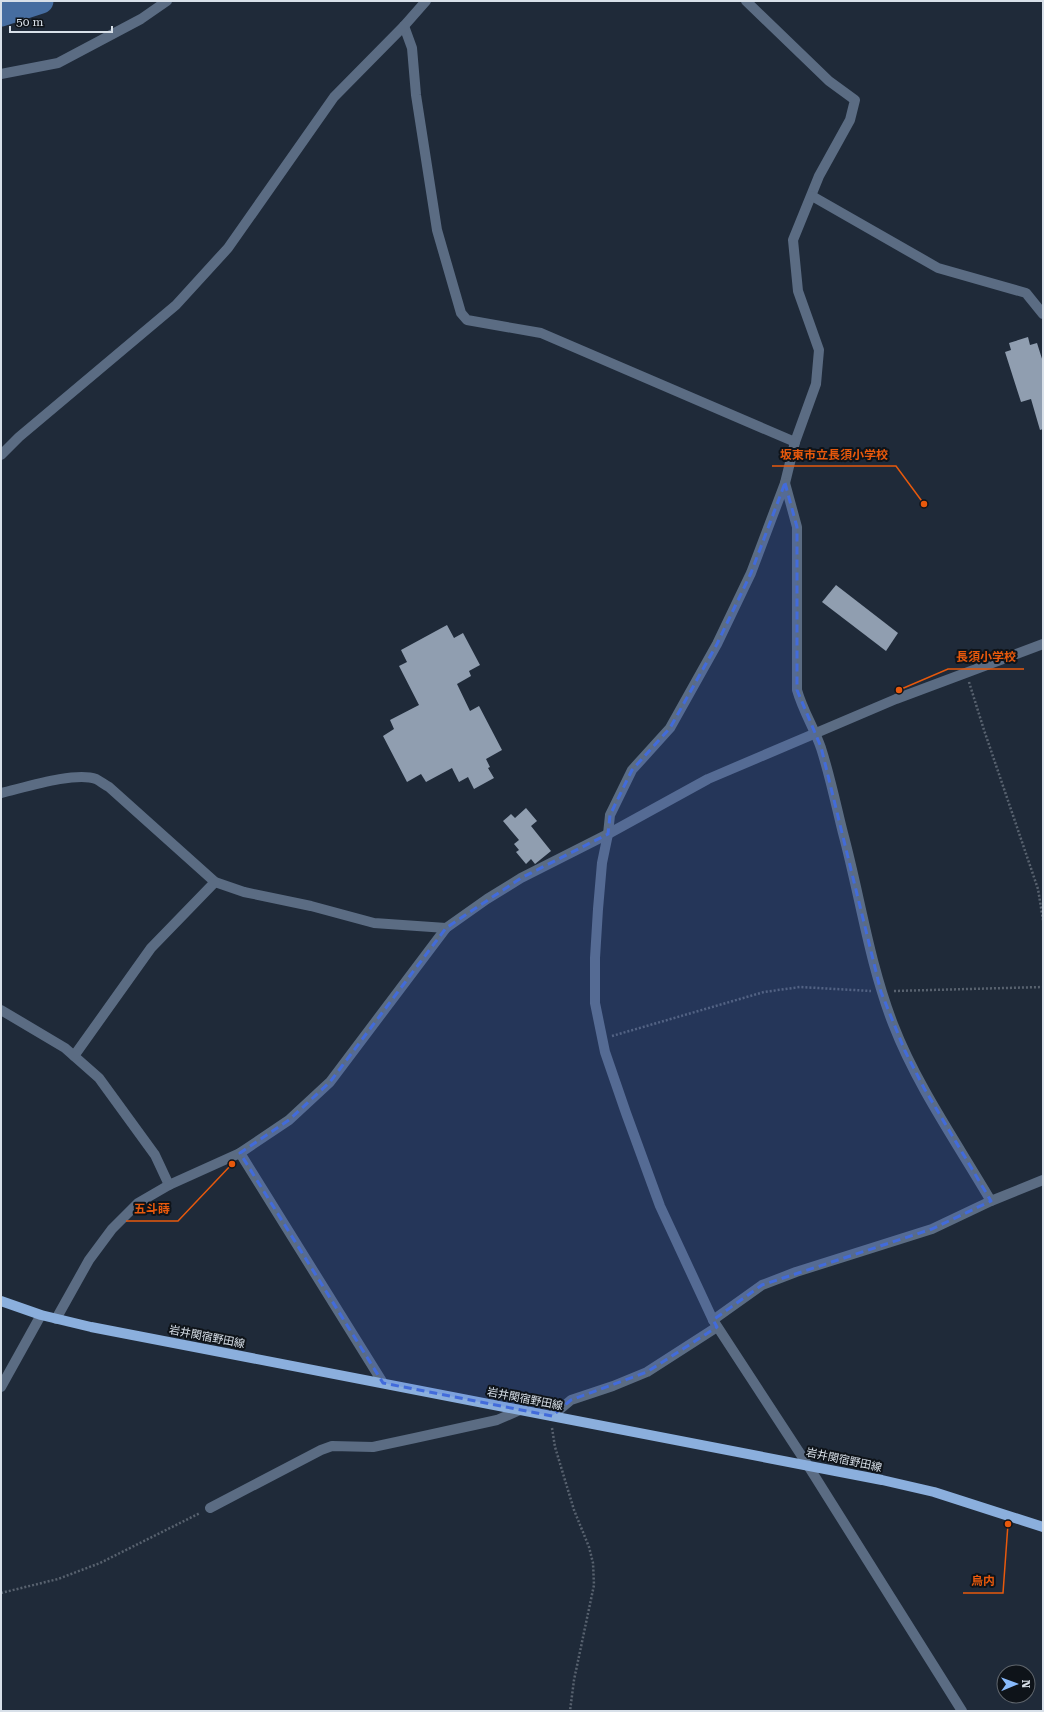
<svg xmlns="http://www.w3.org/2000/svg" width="1044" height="1712" viewBox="0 0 1044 1712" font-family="'Roboto Serif','Noto Sans JP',serif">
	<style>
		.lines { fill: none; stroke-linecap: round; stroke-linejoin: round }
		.river { stroke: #466da0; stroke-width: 25 }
		.building { fill: #909eb0 }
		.path { stroke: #58626f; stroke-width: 2.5; stroke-dasharray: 2 2; stroke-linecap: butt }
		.minor { stroke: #5b6c83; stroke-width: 10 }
		.major { stroke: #8bafdd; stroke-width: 10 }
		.marked { fill: #426bdb; fill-opacity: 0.2; stroke: #426bdb; stroke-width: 3; stroke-dasharray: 8 5; stroke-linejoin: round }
		.labels { text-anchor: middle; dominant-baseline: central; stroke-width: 4; stroke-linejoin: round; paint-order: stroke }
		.street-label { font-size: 11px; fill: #d8e0e9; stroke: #0e1319 }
		.leader { fill: none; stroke: #e8590c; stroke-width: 1.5 }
		.callout-dot { fill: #e8590c; stroke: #0e1319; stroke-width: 1.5 }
		.callout-label { font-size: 12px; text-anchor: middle; font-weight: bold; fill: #e8590c; stroke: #0e1319; stroke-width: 4; stroke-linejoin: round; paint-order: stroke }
	</style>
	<rect width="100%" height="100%" fill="#1f2a39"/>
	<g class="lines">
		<!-- river -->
		<path class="river" d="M1,14L41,1"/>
	</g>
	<!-- building -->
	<g class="building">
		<path d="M1028,337L1030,345L1037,343L1043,362V429L1040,430L1031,399L1021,402L1005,352L1011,350L1009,343Z"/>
		<path d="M836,585L898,633L886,651L822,602Z"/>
		<path d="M447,625L454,638L463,633L480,665L469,671L471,676L457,684L470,711L479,706L502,750L486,759L490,767L488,768L494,778L474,789L468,777L459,782L452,768L426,782L421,774L407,782L383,736L394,729L390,720L419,705L399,666L407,662L401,650Z"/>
		<path d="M526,808L537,821L531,826L551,851L535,864L531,859L526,864L516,852L519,850L514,844L519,840L503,821L511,814L515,818Z"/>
	</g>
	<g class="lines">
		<!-- path -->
		<g class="path">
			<path d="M969,682L984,730L1038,889L1043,920"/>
			<path d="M894,991L1043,987"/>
			<path d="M612,1036L764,992L800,987L871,991"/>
			<path d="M552,1428L555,1447L574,1510L589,1547L593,1563L594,1585L574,1680L570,1711"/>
			<path d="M1,1593L58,1579L100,1563L200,1513"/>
		</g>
		<!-- minor -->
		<g class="minor">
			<path d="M746,1L829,81L855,100L850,120L819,176L793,240L798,291L819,350L816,384L795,442L785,483L751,573L717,644L670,728L632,770L610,815L608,834L602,863L598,909L595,958V1003L605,1052L626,1113L660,1206L713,1320L807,1464L962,1711"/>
			<path d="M404,26L412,48L416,95L437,230L461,313L467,320L541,333L795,442"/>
			<path d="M1,74L58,63L141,19L167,1"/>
			<path d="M812,196L938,268L1026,293L1043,314"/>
			<path d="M1,455L19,437L176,305L228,248L334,97L404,26L426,1"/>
			<path d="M785,483L797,527V690C803,711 814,728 821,748C830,776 836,805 843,833C860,896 869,962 893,1024C917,1086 957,1143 991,1201"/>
			<path d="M1,793C23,788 75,771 96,779C100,781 105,785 109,787L215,882L244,892L311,906L374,923L446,928"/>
			<path d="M1,1010L65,1048L99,1078L155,1155L169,1185"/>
			<path d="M74,1056L151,948L215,882"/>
			<path d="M240,1153L383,1383"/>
			<path d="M56,1319L89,1260L112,1229L138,1203L169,1185L240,1153L289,1120L330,1082L446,928L487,899L521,878L608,834L708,779L896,699L1043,644"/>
			<path d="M713,1320L762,1285L796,1272L932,1229L991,1201L1043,1180"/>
			<path d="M1,1387L41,1315"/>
			<path d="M552,1416L571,1400L613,1386L647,1372L717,1327"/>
			<path d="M210,1508L321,1450L332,1446L373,1447L415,1438L497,1420L520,1410"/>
		</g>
		<!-- major -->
		<path class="major" d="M1,1301L41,1315L91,1327L882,1480L934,1492L1043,1527"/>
	</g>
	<!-- marked area -->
	<path class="marked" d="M785,483L797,527V690L821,747L881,992L905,1051L924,1088L991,1201L932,1229L762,1285L713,1320L717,1327L647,1372L571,1400L552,1416L383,1383L240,1153L289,1120L330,1082L446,928L521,878L608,834L610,815L632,770L670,728L717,644L751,573Z"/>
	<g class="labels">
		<!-- street labels -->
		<g class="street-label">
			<text transform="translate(207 1337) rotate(11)">岩井関宿野田線</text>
			<text transform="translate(525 1399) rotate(11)">岩井関宿野田線</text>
			<text transform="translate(844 1460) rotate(12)">岩井関宿野田線</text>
		</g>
	</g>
	<!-- callouts -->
	<path class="leader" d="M924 504L896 466H772M899 690L948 669H1024M232 1164L178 1221H126M1008 1524L1003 1593H963"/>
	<g class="callout-dot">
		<circle cx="924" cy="504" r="4"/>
		<circle cx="899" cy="690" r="4"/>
		<circle cx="232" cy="1164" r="4"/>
		<circle cx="1008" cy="1524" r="4"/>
	</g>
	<g class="callout-label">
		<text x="834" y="459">坂東市立長須小学校</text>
		<text x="986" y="661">長須小学校</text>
		<text x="152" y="1213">五斗蒔</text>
		<text x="983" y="1585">烏内</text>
	</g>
	<!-- border -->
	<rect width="1044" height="1712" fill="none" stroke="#d8e0e9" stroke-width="4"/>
	<!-- north arrow -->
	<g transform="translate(1016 1684) rotate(89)"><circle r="19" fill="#0e1319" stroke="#5f656c"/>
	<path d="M0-3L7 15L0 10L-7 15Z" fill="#88bafc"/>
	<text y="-6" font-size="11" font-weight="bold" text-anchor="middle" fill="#d8e0e9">N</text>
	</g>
	<!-- scale -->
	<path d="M10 26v6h102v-6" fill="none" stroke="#d8e0e9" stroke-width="2"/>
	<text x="16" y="26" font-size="12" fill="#d8e0e9" stroke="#0e1319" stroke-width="3" paint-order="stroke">50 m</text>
</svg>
